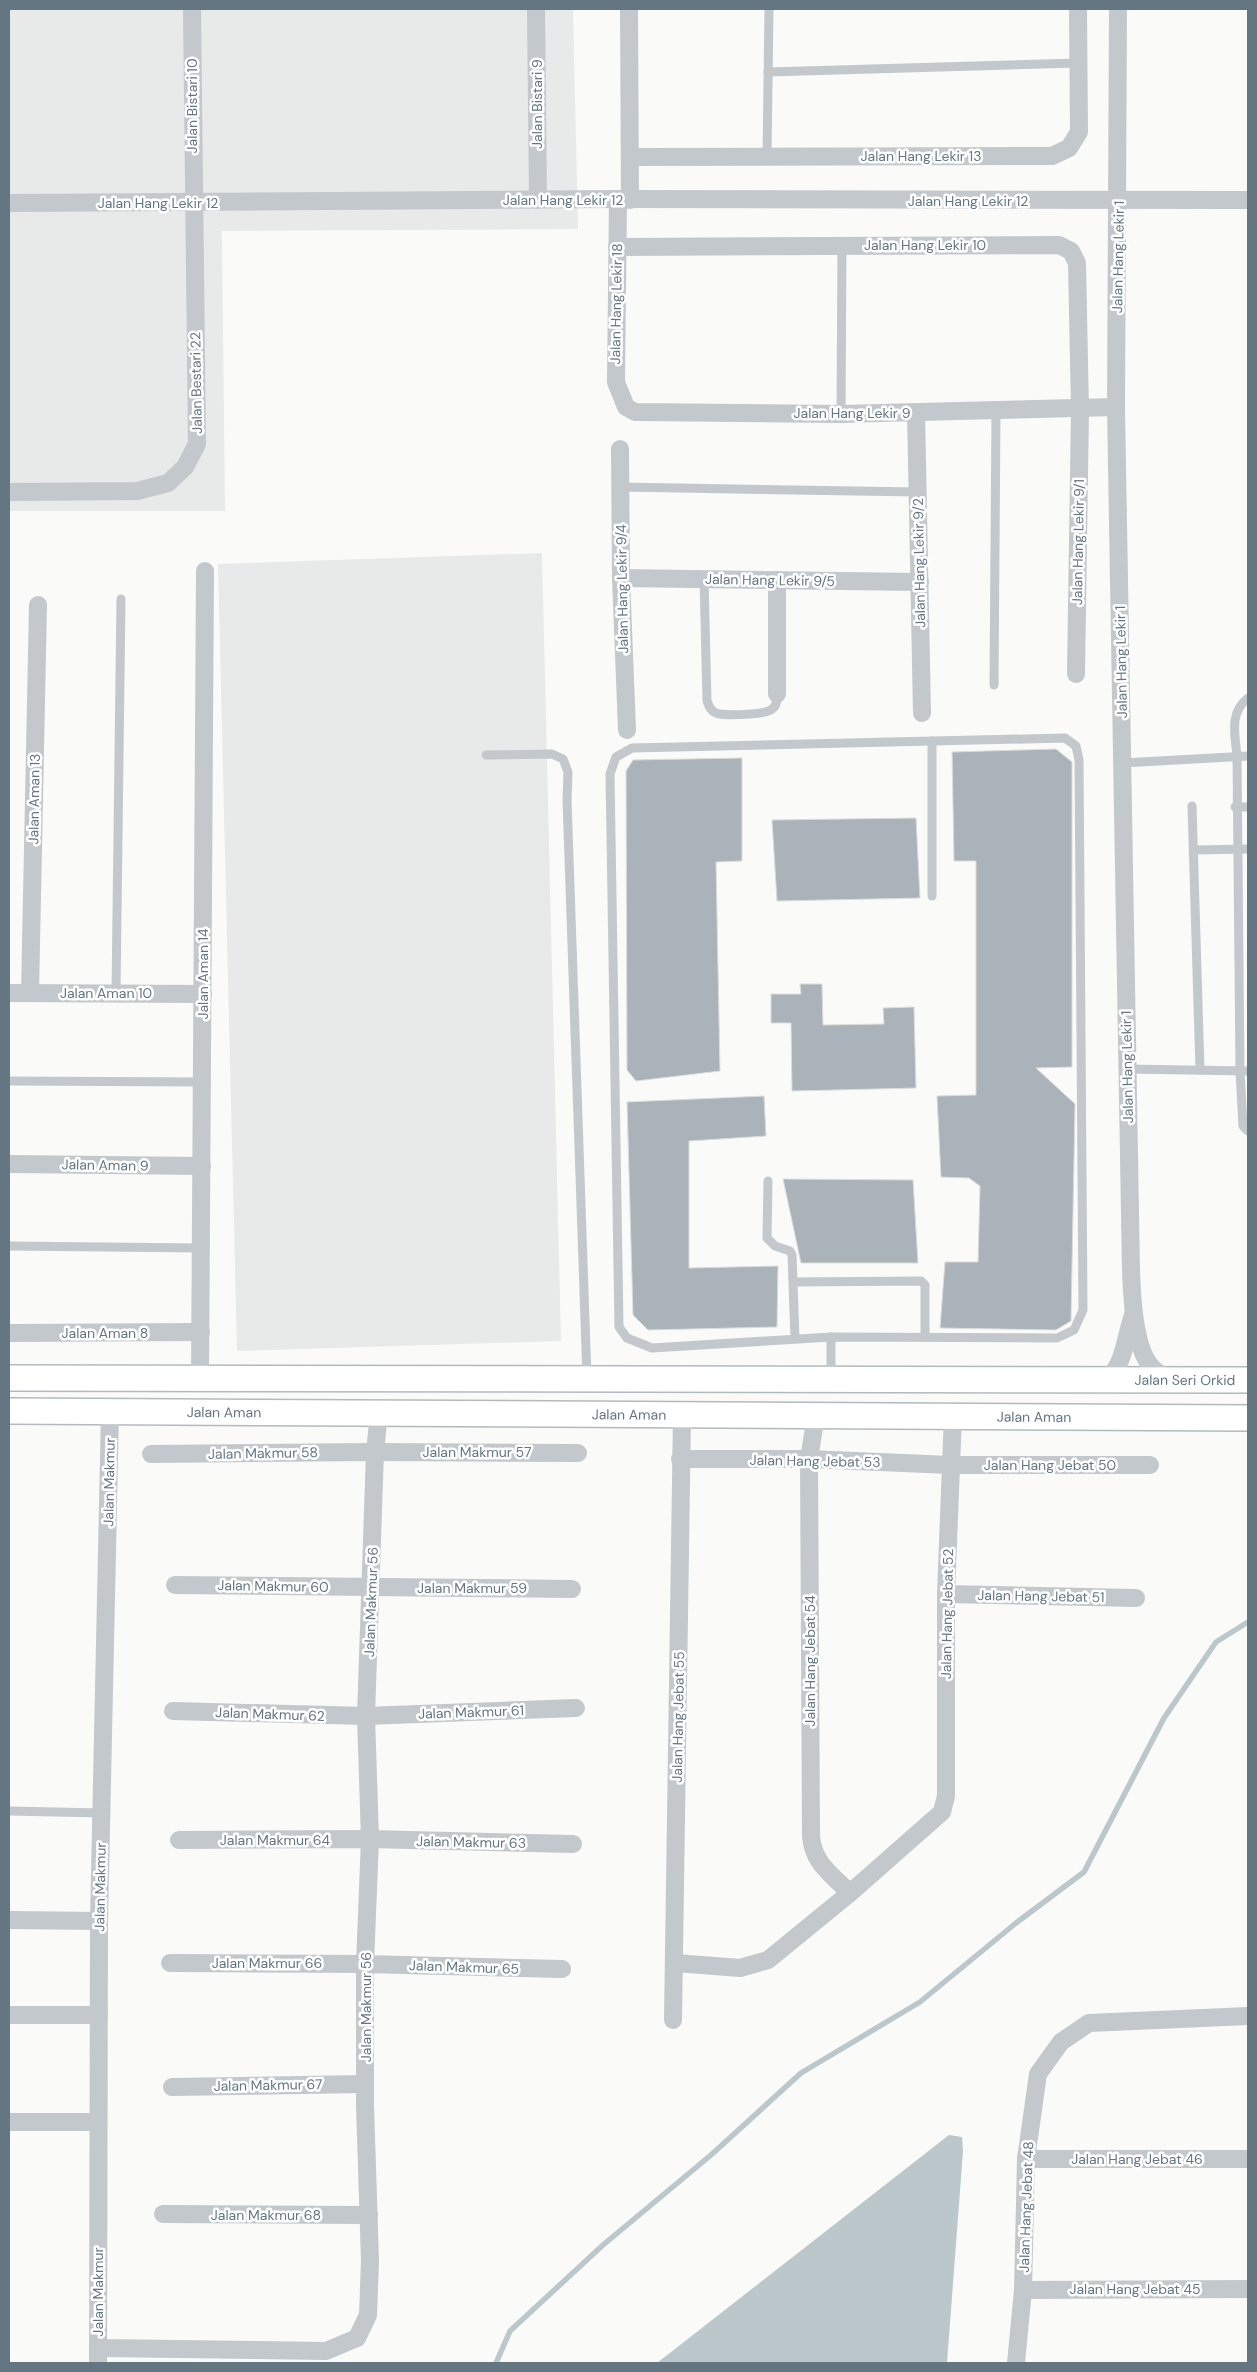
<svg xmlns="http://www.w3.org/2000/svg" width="1257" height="2372" viewBox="0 0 1257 2372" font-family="'DM Sans',sans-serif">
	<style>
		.built { fill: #e8e9e9 }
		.water { fill: #bbc7cb }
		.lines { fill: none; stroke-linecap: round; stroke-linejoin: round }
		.stream { stroke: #bbc7cb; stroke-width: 5.5 }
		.building { fill: #aab3b9; stroke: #dcdcda }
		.secondary-casing { stroke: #b3babf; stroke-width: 28 }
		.lane { stroke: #c3c8cc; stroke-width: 9 }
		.street { stroke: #c3c8cc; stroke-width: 18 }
		.secondary { stroke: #fff; stroke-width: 25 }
		.labels { text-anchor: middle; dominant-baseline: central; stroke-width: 5; stroke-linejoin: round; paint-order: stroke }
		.street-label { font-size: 14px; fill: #657683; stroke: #fff }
	</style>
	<rect width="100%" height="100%" fill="#fafaf8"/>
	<!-- built -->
	<g class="built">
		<path d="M9,9H573L578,229L222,231L225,511H9Z"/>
		<path d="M542,553L561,1341L237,1351L218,564Z"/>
	</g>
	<!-- water -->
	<path class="water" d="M949,2135L962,2137L963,2151L947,2363H657Z"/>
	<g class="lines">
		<!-- stream -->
		<path class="stream" d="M496,2363L510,2331L603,2245L711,2155L801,2073L920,2002L1016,1923L1084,1872L1164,1718L1216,1642L1248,1622"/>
	</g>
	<!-- building -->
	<g class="building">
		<path d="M1056,749L1072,762V1067L1036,1068L1075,1104L1071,1321L1056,1330L940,1328L945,1262H978L980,1186L969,1178L941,1177L937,1096L976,1095V861H954L952,752Z"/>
		<path d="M742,758V861L716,862L720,1071L636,1081L627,1070L626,771L633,760Z"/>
		<path d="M916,818L920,898L777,901L772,820Z"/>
		<path d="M800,984H822L823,1025L884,1024L883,1008L914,1007L916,1088L792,1091L791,1023H771V994H801Z"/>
		<path d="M764,1096L766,1136L689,1141V1268L778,1266L777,1327L648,1330L633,1315L627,1102Z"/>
		<path d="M783,1179L913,1180L918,1263H801Z"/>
	</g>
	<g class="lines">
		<defs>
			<g id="secondary">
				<path id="s1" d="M9,1378L1248,1380"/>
				<path id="s2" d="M9,1411L1248,1418"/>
			</g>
		</defs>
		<!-- secondary casing -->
		<use href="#secondary" class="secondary-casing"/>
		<!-- lane -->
		<g class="lane">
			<path d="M768,72L1078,63"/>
			<path d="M767,157L769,9"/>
			<path d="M841,414L842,245"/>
			<path d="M620,487L918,492"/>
			<path d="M704,579L707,701C709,706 710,711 716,713C724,716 766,715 772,709C777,706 777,700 777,694"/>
			<path d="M994,685L996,411"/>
			<path d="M1248,698C1229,713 1235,734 1237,756L1240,1071L1243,1126L1248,1131"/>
			<path d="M1065,738L1076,746L1079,760L1083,1310L1074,1330L1057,1338L831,1337L652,1348L627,1338L619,1327L610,774L616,757L632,748Z"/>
			<path d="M932,741V896"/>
			<path d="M486,755L552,754L563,759L568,772L567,800L587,1378"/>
			<path d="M1123,763L1248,756"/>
			<path d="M1192,806L1200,1070"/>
			<path d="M1235,807H1248"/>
			<path d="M1194,850L1248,849"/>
			<path d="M116,993L121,599"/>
			<path d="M1127,1069L1248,1071"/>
			<path d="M9,1081L202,1082"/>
			<path d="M768,1181L767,1238L775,1246L790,1251L792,1255L795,1339"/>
			<path d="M9,1246L201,1248"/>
			<path d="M794,1282L921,1281L925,1285V1337"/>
			<path d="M831,1337V1377"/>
			<path d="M9,1811L102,1813"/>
		</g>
		<!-- street -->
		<g class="street">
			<path d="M536,9L538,200"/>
			<path d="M629,9L630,200"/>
			<path d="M1118,9L1116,407L1131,1271C1132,1297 1134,1345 1150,1365C1155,1372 1162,1375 1169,1380"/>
			<path d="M630,157L1052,156L1069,148L1079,132L1078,9"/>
			<path d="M618,199L616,382L626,407L635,412L841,414L1116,407"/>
			<path d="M9,203L618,199L1248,200"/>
			<path d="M617,247L1059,245L1071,251L1077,263L1080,410L1076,674"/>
			<path d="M916,412L922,713"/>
			<path d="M620,449L621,578L627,730"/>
			<path d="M9,492L137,491L168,483L185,467L197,444L192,9"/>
			<path d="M621,578L920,582"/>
			<path d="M777,580V694"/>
			<path d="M9,993L203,994"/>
			<path d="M30,993L38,605"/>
			<path d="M9,1164L202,1166"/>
			<path d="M9,1333L201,1332"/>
			<path d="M200,1378L205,571"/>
			<path d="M1107,1379C1125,1364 1125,1337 1133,1315"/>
			<path d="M816,1415L809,1459L811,1836C813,1863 831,1874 850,1893"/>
			<path d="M151,1454L375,1452L578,1453"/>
			<path d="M680,1459H809L950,1465H1150"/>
			<path d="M175,1585L572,1589"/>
			<path d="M946,1594L1136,1598"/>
			<path d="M173,1711L366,1716L576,1708"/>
			<path d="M179,1840L370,1839L573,1844"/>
			<path d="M9,1920L99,1921"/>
			<path d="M170,1963L365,1964L562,1969"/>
			<path d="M675,1963L740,1968L768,1960L850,1893L942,1812L946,1796V1594L953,1415"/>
			<path d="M9,2015H99"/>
			<path d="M673,2020L682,1414"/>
			<path d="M172,2087L365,2084"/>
			<path d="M9,2122H98"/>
			<path d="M1026,2159H1248"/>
			<path d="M163,2214L369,2215"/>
			<path d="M1023,2290L1248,2289"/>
			<path d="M98,2348L326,2351L357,2338L368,2315L370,2261L365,2105V1964L370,1839L366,1716L375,1452L379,1413"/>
			<path d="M98,2363L99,1921L110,1412"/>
			<path d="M1016,2363L1023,2290L1026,2159L1038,2074L1061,2042L1089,2023L1248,2016"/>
		</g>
		<!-- secondary -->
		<use href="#secondary" class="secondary"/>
	</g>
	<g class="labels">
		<!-- street labels -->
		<g class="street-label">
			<text transform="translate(537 104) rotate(-90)">Jalan Bistari 9</text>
			<text transform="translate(192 106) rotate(-90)">Jalan Bistari 10</text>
			<text x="921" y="156">Jalan Hang Lekir 13</text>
			<text x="563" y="200">Jalan Hang Lekir 12</text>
			<text x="968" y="201">Jalan Hang Lekir 12</text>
			<text x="158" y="203">Jalan Hang Lekir 12</text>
			<text x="925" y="245">Jalan Hang Lekir 10</text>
			<text transform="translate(1118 257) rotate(-89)">Jalan Hang Lekir 1</text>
			<text transform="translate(616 304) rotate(-89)">Jalan Hang Lekir 18</text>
			<text transform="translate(196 383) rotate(-91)">Jalan Bestari 22</text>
			<text x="852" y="413">Jalan Hang Lekir 9</text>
			<text transform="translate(1078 542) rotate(-89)">Jalan Hang Lekir 9/1</text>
			<text transform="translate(919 563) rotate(-91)">Jalan Hang Lekir 9/2</text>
			<text transform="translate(770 580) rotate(1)">Jalan Hang Lekir 9/5</text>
			<text transform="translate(622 589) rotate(-91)">Jalan Hang Lekir 9/4</text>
			<text transform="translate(1121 662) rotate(-91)">Jalan Hang Lekir 1</text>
			<text transform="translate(34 799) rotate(-89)">Jalan Aman 13</text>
			<text transform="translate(203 974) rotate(-90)">Jalan Aman 14</text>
			<text x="106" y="993">Jalan Aman 10</text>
			<text transform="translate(1127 1067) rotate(-91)">Jalan Hang Lekir 1</text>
			<text transform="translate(105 1165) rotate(1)">Jalan Aman 9</text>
			<text x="105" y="1333">Jalan Aman 8</text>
			<text stroke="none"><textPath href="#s1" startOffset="1176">Jalan Seri Orkid</textPath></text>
			<text stroke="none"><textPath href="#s2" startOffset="215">Jalan Aman</textPath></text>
			<text stroke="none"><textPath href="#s2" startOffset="620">Jalan Aman</textPath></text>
			<text stroke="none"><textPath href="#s2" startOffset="1025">Jalan Aman</textPath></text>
			<text x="477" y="1452">Jalan Makmur 57</text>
			<text transform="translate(263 1453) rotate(-1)">Jalan Makmur 58</text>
			<text transform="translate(815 1461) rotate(1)">Jalan Hang Jebat 53</text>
			<text x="1050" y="1465">Jalan Hang Jebat 50</text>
			<text transform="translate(109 1482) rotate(-89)">Jalan Makmur</text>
			<text transform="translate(273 1586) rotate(1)">Jalan Makmur 60</text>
			<text x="472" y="1588">Jalan Makmur 59</text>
			<text transform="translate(1041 1596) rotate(1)">Jalan Hang Jebat 51</text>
			<text transform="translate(371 1602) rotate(-88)">Jalan Makmur 56</text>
			<text transform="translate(947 1614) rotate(-89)">Jalan Hang Jebat 52</text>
			<text transform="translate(810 1661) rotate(-90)">Jalan Hang Jebat 54</text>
			<text transform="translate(471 1712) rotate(-2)">Jalan Makmur 61</text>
			<text transform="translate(270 1714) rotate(2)">Jalan Makmur 62</text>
			<text transform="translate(678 1717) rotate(-89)">Jalan Hang Jebat 55</text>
			<text x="275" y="1840">Jalan Makmur 64</text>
			<text transform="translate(471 1842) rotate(1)">Jalan Makmur 63</text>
			<text transform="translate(100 1887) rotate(-89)">Jalan Makmur</text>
			<text x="267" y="1963">Jalan Makmur 66</text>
			<text transform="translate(464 1967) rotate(2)">Jalan Makmur 65</text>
			<text transform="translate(366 2007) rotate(-90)">Jalan Makmur 56</text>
			<text transform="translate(268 2085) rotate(-1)">Jalan Makmur 67</text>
			<text x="1137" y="2159">Jalan Hang Jebat 46</text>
			<text transform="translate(1026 2207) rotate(-88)">Jalan Hang Jebat 48</text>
			<text x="266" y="2215">Jalan Makmur 68</text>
			<text x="1135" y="2289">Jalan Hang Jebat 45</text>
			<text transform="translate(98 2292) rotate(-90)">Jalan Makmur</text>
		</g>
	</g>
	<!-- border -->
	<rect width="1257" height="2372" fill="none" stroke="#657683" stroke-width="20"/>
</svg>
